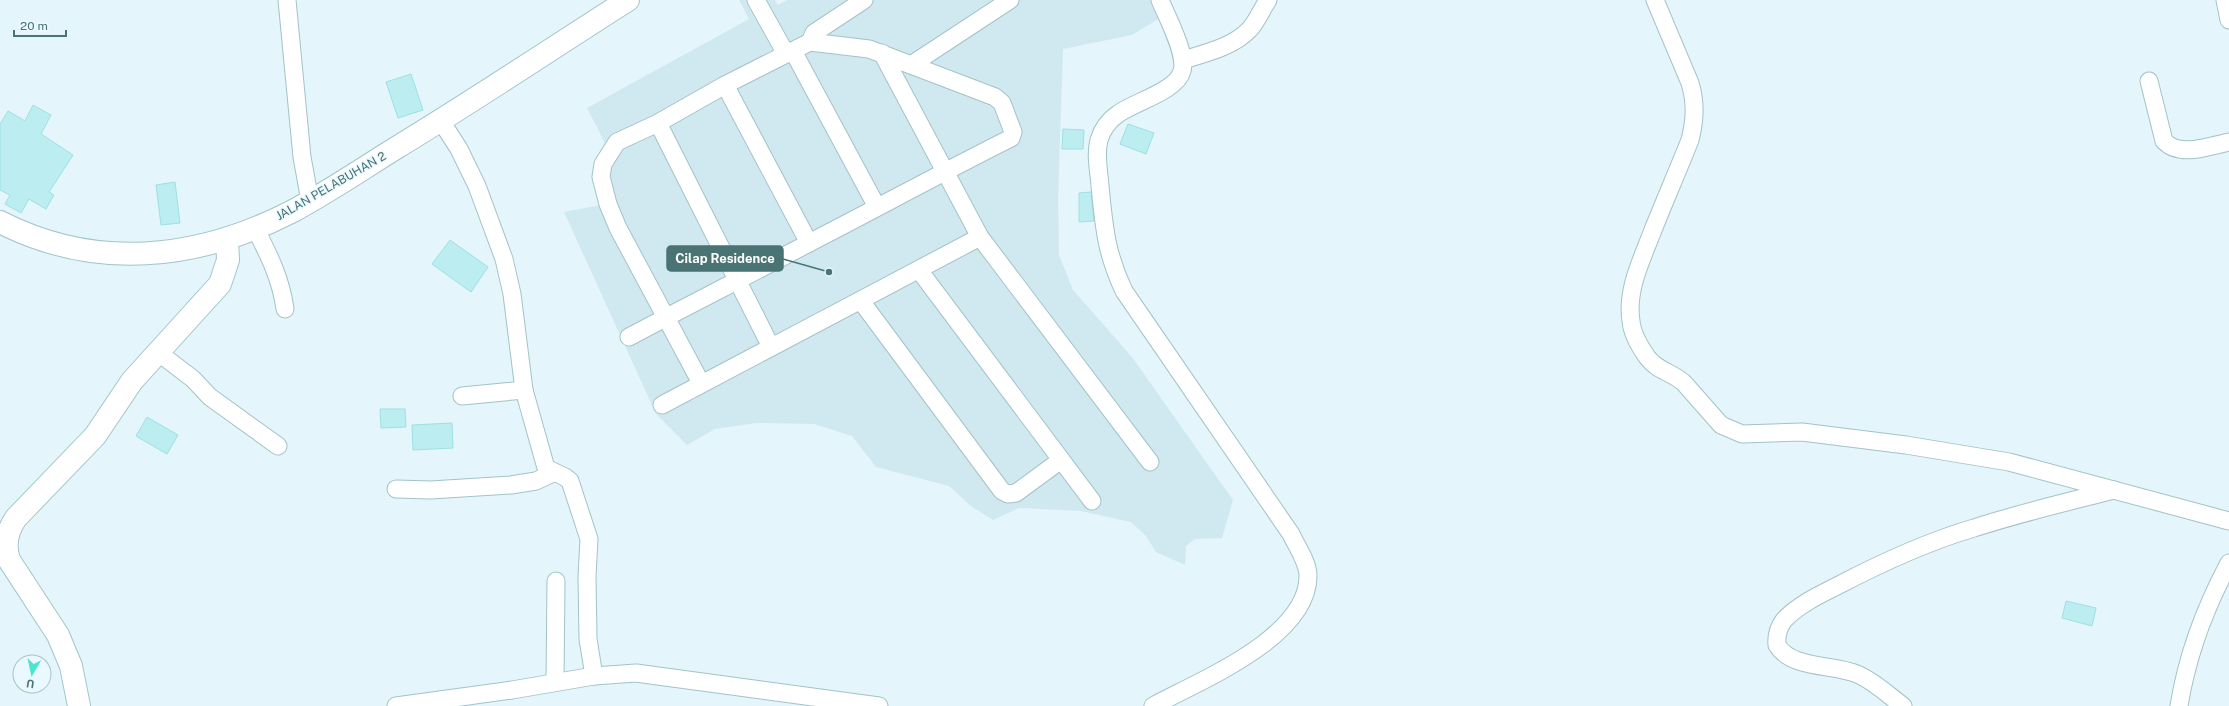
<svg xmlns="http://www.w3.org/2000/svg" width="2229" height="706" viewBox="0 0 2229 706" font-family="'Public Sans',sans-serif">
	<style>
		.residential { fill: #d0e9f0 }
		.building { fill: #bceef1; stroke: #9de0e3 }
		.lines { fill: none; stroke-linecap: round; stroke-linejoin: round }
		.street-casing { stroke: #a3c3c6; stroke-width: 19 }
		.secondary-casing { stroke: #a1c5c9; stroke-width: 24 }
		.street { stroke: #fff; stroke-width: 17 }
		.secondary { stroke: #fff; stroke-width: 22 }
		.labels { text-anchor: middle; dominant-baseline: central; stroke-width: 3; stroke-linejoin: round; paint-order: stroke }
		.street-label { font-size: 12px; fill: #4a7374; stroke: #eaf9ff }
		.leader { fill: none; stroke: #4a7374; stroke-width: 1.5 }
		.callout-dot { fill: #4a7374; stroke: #eaf9ff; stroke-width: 1.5 }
		.callout { fill: #4a7374; stroke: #4a7374; stroke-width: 1.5 }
		.callout-label { font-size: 13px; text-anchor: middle; font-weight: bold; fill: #fff }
	</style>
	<rect width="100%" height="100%" fill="#e4f5fc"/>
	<!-- residential -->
	<path class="residential" d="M739,0H775L778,5L787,0H1154L1160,18L1132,35L1063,49L1058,198L1059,255L1073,290L1132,357L1233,500L1222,538L1195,539L1186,546L1185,565L1156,552L1146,536L1131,522L1081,511L1019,508L993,520L971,506L949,486L876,467L852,436L814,424L756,423L715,429L687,445L656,414L564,212L601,205L607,147L587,108L749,19Z"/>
	<!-- building -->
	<g class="building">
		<path d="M411,74L423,110L398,118L386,82Z"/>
		<path d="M33,105L51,115L41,134L73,155L49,192L54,195L46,209L29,199L21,213L5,204L10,195L0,190V124L8,111L25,121Z"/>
		<path d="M1128,124L1154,133L1146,154L1120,144Z"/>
		<path d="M1063,129L1084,130L1083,149H1062Z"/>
		<path d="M175,182L180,223L161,225L156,185Z"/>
		<path d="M1091,192L1094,221L1079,222V193Z"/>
		<path d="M450,240L488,267L471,292L432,264Z"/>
		<path d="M380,409H405L406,427L381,428Z"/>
		<path d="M147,417L178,435L167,454L136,436Z"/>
		<path d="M452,423L453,448L413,450L412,425Z"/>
		<path d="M2066,601L2096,608L2092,626L2062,618Z"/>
	</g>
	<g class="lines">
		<defs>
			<g id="street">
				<path d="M287,0L302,157L310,201"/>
				<path d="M756,0L786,54"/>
				<path d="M1655,0L1690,83C1696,103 1695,120 1690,140C1678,170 1665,200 1653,230C1642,259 1626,290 1631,321C1632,334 1640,347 1647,357C1657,371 1672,372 1684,383L1721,425L1742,434L1802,432L1906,445L2009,462L2229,521"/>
				<path d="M2225,0L2229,20"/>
				<path d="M810,42L814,33L864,0"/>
				<path d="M793,51L877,207"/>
				<path d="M1183,60C1206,53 1233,47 1250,29C1257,21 1262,9 1268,0"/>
				<path d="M911,65L1010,0"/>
				<path d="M2149,81L2164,141C2180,158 2209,146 2229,142"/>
				<path d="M725,85L809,243"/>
				<path d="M441,121L459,149L477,186L504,259L512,294L524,390L462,396"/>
				<path d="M658,123L771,347"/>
				<path d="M255,228C269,255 281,279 285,309"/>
				<path d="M980,237L1150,462"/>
				<path d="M919,270L1092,501"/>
				<path d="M861,301L1002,491L1008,494L1016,493L1061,460"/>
				<path d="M629,337C689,305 749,275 809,243C877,208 943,172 1011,138L1013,132L1002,103L995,97L869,49L810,42L725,85L658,123L617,142L603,164L601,177L608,204L618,228L701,383"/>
				<path d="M159,353L193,379L210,397L278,446"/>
				<path d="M524,390L546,468L565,477L570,481L589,539L587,576L588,639L594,676"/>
				<path d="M662,405L980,237L882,53"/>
				<path d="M396,489L431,490L511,485L536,481L553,473"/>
				<path d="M555,682L556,581"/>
				<path d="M396,706L512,690L594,676L636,673L879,706"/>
				<path d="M1153,706C1199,681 1308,638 1308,576C1308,562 1297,547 1291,534L1124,291C1106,253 1104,227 1100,186C1099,171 1095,155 1099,140C1102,130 1109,120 1118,114C1134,102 1177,91 1182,71C1187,54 1167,17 1160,0"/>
				<path d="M1903,706C1888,695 1874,681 1857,674C1833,664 1791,669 1777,645C1776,635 1778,628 1784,620C1798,605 1819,595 1837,586C1881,563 1926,542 1974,528C2020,513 2067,502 2114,490"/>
				<path d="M2179,706C2187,656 2205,608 2229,563"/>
			</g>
			<g id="secondary">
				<path d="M0,222C96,271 197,260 291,212C327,193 362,169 396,148C475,100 551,49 628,0"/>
				<path d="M79,706L71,666L58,635L9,560C4,545 7,531 16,518L95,436L132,381L220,284L228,260L227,239"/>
			</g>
		</defs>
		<!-- street casing -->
		<use href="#street" class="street-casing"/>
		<!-- secondary casing -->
		<use href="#secondary" class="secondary-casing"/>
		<!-- street -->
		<use href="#street" class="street"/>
		<!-- secondary -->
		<use href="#secondary" class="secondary"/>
	</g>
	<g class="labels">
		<!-- street labels -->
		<g class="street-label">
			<text transform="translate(331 186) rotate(-30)">JALAN PELABUHAN 2</text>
		</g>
	</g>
	<!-- callouts -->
	<path class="leader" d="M829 272L783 259"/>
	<circle class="callout-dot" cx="829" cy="272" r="4"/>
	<rect class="callout" x="667" y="246" width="116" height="25" rx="4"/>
	<g class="callout-label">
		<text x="725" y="263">Cilap Residence</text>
	</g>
	<!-- north arrow -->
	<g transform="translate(32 674) rotate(189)"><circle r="19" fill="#eaf9ff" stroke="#aac3c7"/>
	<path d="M0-3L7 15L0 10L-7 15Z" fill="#4be4d1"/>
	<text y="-6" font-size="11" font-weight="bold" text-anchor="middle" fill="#4a7374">U</text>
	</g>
	<!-- scale -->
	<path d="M14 30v6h52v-6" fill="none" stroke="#4a7374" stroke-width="2"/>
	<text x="20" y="30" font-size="12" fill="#4a7374" stroke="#eaf9ff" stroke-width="3" paint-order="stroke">20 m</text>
</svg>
